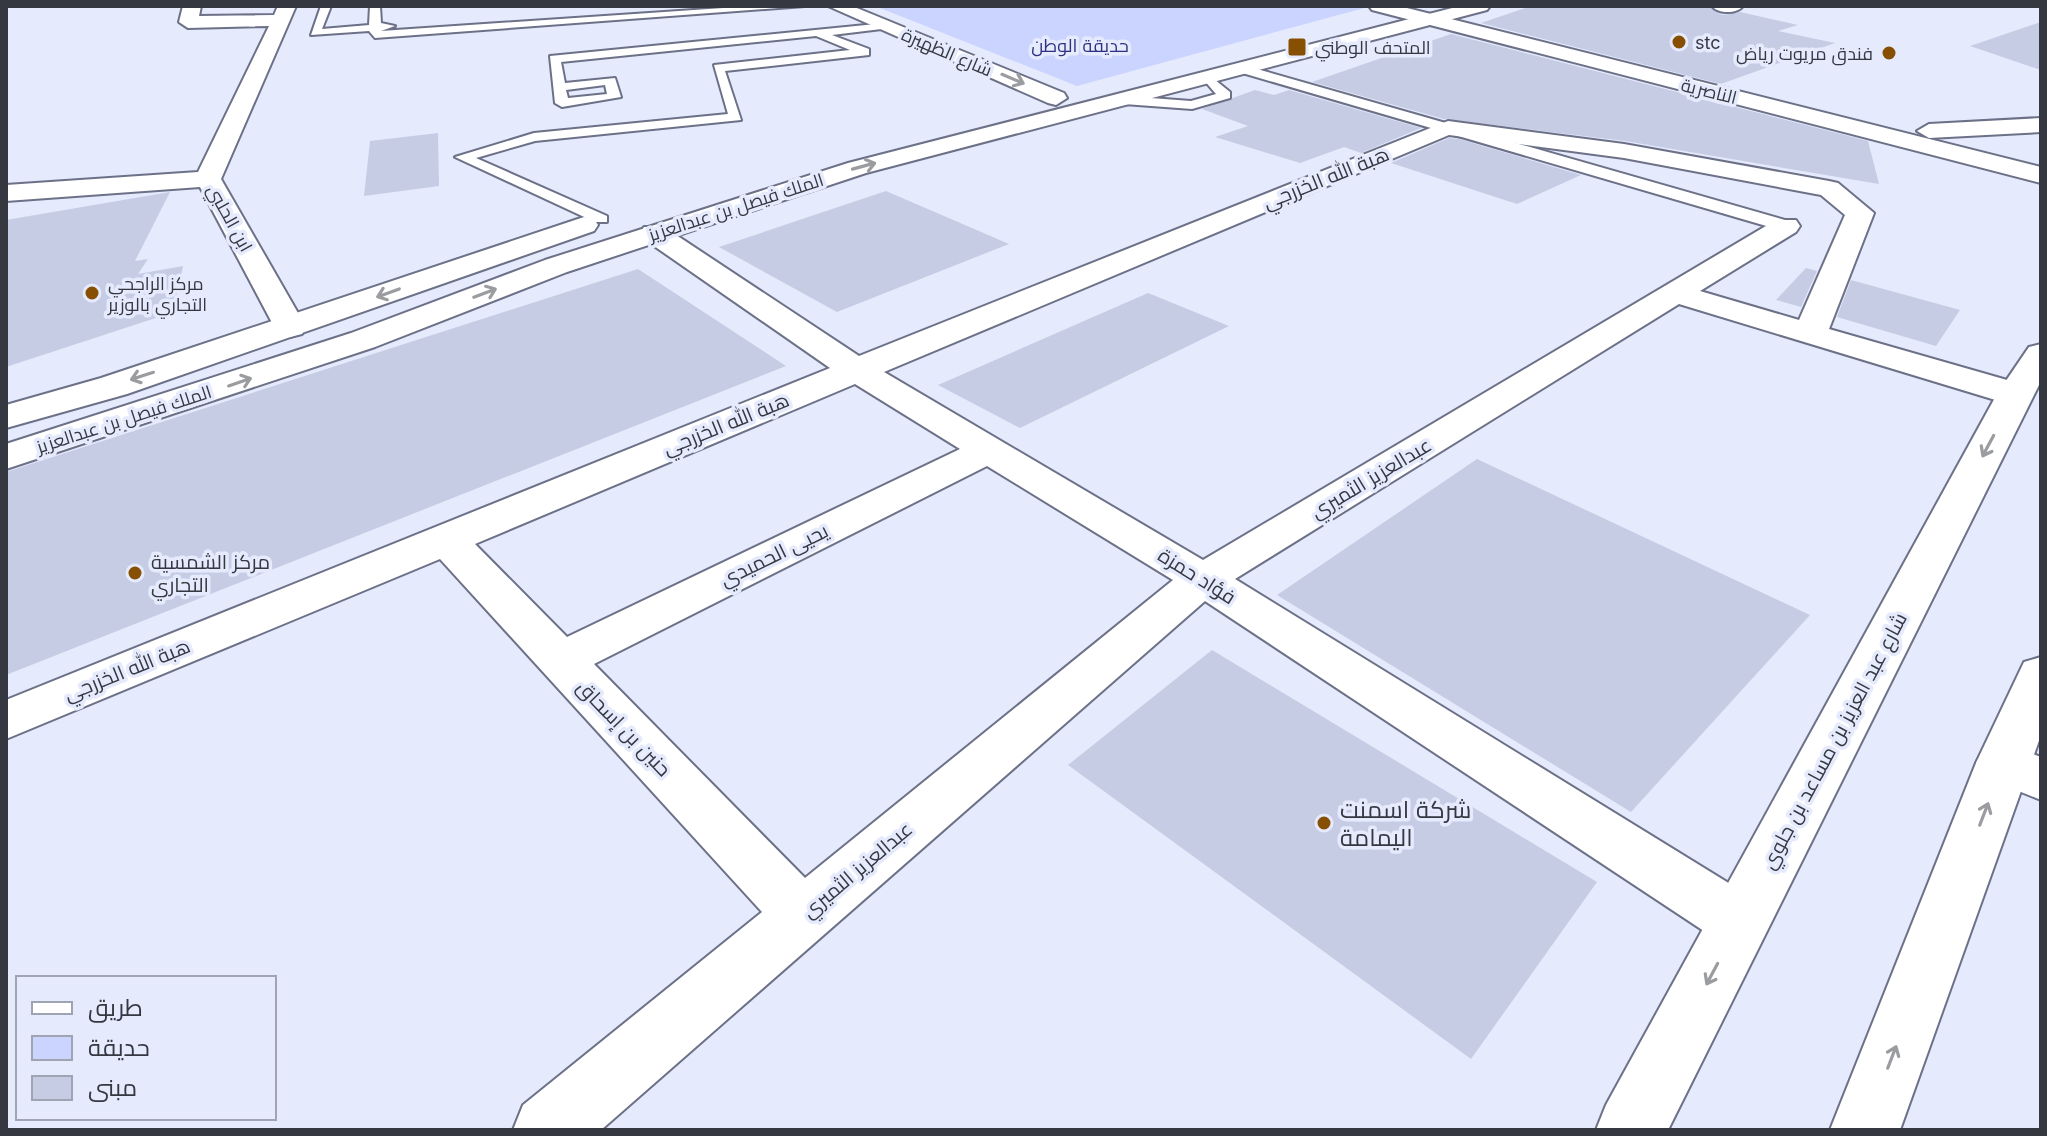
<svg xmlns="http://www.w3.org/2000/svg" width="2047" height="1136" viewBox="0 0 2047 1136" font-family="Inter,Cairo,sans-serif">
	<style>
		.green { fill: #cad4fe }
		.building { fill: #c6cce4 }
		.lines { fill: none; stroke-linecap: round; stroke-linejoin: round }
		.service-casing { stroke: #6c7187; stroke-width: 4 }
		.minor-casing { stroke: #6c7187; stroke-width: 4 }
		.tertiary-casing { stroke: #6c7187; stroke-width: 4 }
		.secondary-casing { stroke: #6c7187; stroke-width: 4 }
		.primary-casing { stroke: #6c7187; stroke-width: 4 }
		.service { fill: #fff; fill-rule: evenodd }
		.minor { fill: #fff; fill-rule: evenodd }
		.tertiary { fill: #fff; fill-rule: evenodd }
		.secondary { fill: #fff; fill-rule: evenodd }
		.primary { fill: #fff; fill-rule: evenodd }
		.oneway { stroke: #9a9ca0 }
		.poi-dot { fill: #874f01; stroke: #e5eafd; stroke-width: 3 }
		.labels { text-anchor: middle; dominant-baseline: central; stroke-width: 7; stroke-linejoin: round; paint-order: stroke }
		.far-poi-label { font-size: 18px; fill: #353841; stroke: #e5eafd; text-anchor: start }
		.far-park-label { font-size: 18px; fill: #2c3182; stroke: #e5eafd }
		.far-street-label { font-size: 18px; fill: #353841; stroke: #e5eafd }
		.street-label { font-size: 20px; fill: #353841; stroke: #e5eafd }
		.poi-label { font-size: 20px; fill: #353841; stroke: #e5eafd; text-anchor: start }
		.near-poi-label { font-size: 24px; fill: #353841; stroke: #e5eafd; text-anchor: start }
	</style>
	<rect width="100%" height="100%" fill="#e5eafd"/>
	<!-- green -->
	<path class="green" d="M875,6H1366L1368,7L1077,86Z"/>
	<!-- building -->
	<g class="building">
		<path d="M1531,6H1709L1722,15L1740,12L1798,25L1778,31L1835,43L1721,84L1481,23Z"/>
		<path d="M2041,22V70L1970,46Z"/>
		<path d="M1451,34L1868,141L1879,184L1625,141L1444,119L1312,82Z"/>
		<path d="M1255,90L1274,95L1289,90L1421,128L1361,153L1344,147L1300,163L1215,137L1248,126L1202,109Z"/>
		<path d="M438,133L439,186L364,196L370,141Z"/>
		<path d="M1449,138L1459,139L1581,175L1517,204L1391,163Z"/>
		<path d="M886,191L1009,244L837,312L719,247Z"/>
		<path d="M170,192L135,261L148,259L138,274L183,266L174,312L6,367V220Z"/>
		<path d="M1806,268L1817,271L1801,307L1776,300Z"/>
		<path d="M638,269L786,366L6,675V472Z"/>
		<path d="M1851,280L1960,310L1936,346L1837,317Z"/>
		<path d="M1148,293L1229,326L1020,428L938,385Z"/>
		<path d="M1477,459L1810,615L1631,812L1277,595Z"/>
		<path d="M1212,650L1597,882L1471,1059L1068,765Z"/>
	</g>
	<g class="lines">
		<defs>
			<g id="service">
				<path d="M321,6H331L322,29L369,25L370,6H380L381,23L395,26L381,31L753,6H805L375,38L369,31L311,35Z"/>
				<path d="M886,23L890,28L832,35L869,49V55L725,71L741,120L535,141L476,158L607,216V222H595L455,157L534,133L728,114L714,65L850,50L816,36L561,62L565,83L615,78L621,97L562,107L555,103L550,56ZM605,85L607,94L568,98L566,90Z"/>
				<path d="M1243,65L1792,222L1794,226L1792,230H1780L1239,72L1237,69Z"/>
				<path d="M1209,75L1230,92V98L1192,109L1124,104L1117,100L1124,96L1191,101L1216,94L1203,79Z"/>
			</g>
			<g id="minor">
				<path d="M183,6H201L199,16L274,15L278,6H296L221,179L306,327L302,334L290,337L278,334L200,187L6,201V185L198,172L269,26L188,28L179,22Z"/>
				<path d="M1712,6H1743C1737,14 1718,14 1712,6Z"/>
				<path d="M1448,121L1624,144L1829,181L1838,183L1874,213L1829,329L2028,386L2033,394L2028,402L2015,405L2002,402L1679,304L1235,579L1761,903L1770,922L1761,941L1740,948L1719,941L1205,601L601,1130H513L523,1105L762,912L440,559L6,739V700L830,368L644,239L640,233L644,227H664L859,356ZM1449,135L1624,158L1821,195L1845,215L1799,320L1700,291L1796,232L1800,226L1796,220H1776L1203,560L884,372ZM855,384L960,449L567,637L475,544ZM987,466L1173,580L805,878L594,664Z"/>
				<path d="M2003,743L2041,757V800L1984,777L1976,763L1984,749Z"/>
			</g>
			<g id="tertiary">
				<path d="M828,6H852L1064,93L1067,98L1056,105L1048,103Z"/>
				<path d="M1460,6H1490L1487,10L866,173L567,272L375,347L6,469V444L351,333L545,260L848,163Z"/>
				<path d="M584,217L594,219L598,225L594,231L127,394L6,428V405L101,378Z"/>
			</g>
			<path id="secondary" d="M1369,6H1399L2041,167V183L1372,10Z"/>
			<g id="primary">
				<path d="M2041,118V132L1929,138L1917,131L1929,124Z"/>
				<path d="M2041,344V381L1668,1130H1596L1606,1105L1997,394L2029,347Z"/>
				<path d="M2041,657V735L1900,1130H1830L1976,763L2024,662Z"/>
			</g>
		</defs>
		<!-- service casing -->
		<use href="#service" class="service-casing"/>
		<!-- minor casing -->
		<use href="#minor" class="minor-casing"/>
		<!-- tertiary casing -->
		<use href="#tertiary" class="tertiary-casing"/>
		<!-- secondary casing -->
		<use href="#secondary" class="secondary-casing"/>
		<!-- primary casing -->
		<use href="#primary" class="primary-casing"/>
		<!-- service -->
		<use href="#service" class="service"/>
		<!-- minor -->
		<use href="#minor" class="minor"/>
		<!-- tertiary -->
		<use href="#tertiary" class="tertiary"/>
		<!-- secondary -->
		<use href="#secondary" class="secondary"/>
		<!-- primary -->
		<use href="#primary" class="primary"/>
	</g>
	<!-- one-way arrows -->
	<defs><path id="oneway-shaft" d="M-6 0H5M1.5-3L5.5 0L1.5 3" fill="none" stroke-width="1.6" stroke-linecap="round" stroke-linejoin="round" transform="scale(2)"/></defs>
	<g class="oneway">
		<use href="#oneway-shaft" transform="translate(1013 79) rotate(23)"/>
		<use href="#oneway-shaft" transform="translate(864 166) rotate(-15)"/>
		<use href="#oneway-shaft" transform="translate(388 293) rotate(160)"/>
		<use href="#oneway-shaft" transform="translate(485 293) rotate(-21)"/>
		<use href="#oneway-shaft" transform="translate(142 376) rotate(162)"/>
		<use href="#oneway-shaft" transform="translate(240 382) rotate(-19)"/>
		<use href="#oneway-shaft" transform="translate(1988 446) rotate(118)"/>
		<use href="#oneway-shaft" transform="translate(1984 814) rotate(-69)"/>
		<use href="#oneway-shaft" transform="translate(1712 974) rotate(118)"/>
		<use href="#oneway-shaft" transform="translate(1892 1057) rotate(-69)"/>
	</g>
	<!-- markers -->
	<g class="poi-dot">
		<circle cx="1679" cy="42" r="8"/>
		<rect x="1287" y="37" width="20" height="20" rx="4"/>
		<circle cx="1889" cy="53" r="8"/>
		<circle cx="92" cy="293" r="8"/>
		<circle cx="135" cy="573" r="8"/>
		<circle cx="1324" cy="823" r="8"/>
	</g>
	<g class="labels">
		<!-- far-poi labels -->
		<g class="far-poi-label">
			<text x="1695" y="42">stc</text>
			<text x="1315" y="47">المتحف الوطني</text>
			<text x="1873" y="53" text-anchor="end">فندق مريوت رياض</text>
			<text x="108" y="283">مركز الراجحي<tspan x="108" dy="21">التجاري بالوزير</tspan></text>
		</g>
		<!-- far-park labels -->
		<g class="far-park-label">
			<text x="1080" y="45">حديقة الوطن</text>
		</g>
		<!-- far-street labels -->
		<g class="far-street-label">
			<text transform="translate(947 52) rotate(23)">شارع الظهيرة</text>
			<text transform="translate(1709 91) rotate(14)">الناصرية</text>
			<text transform="translate(736 207) rotate(-18)">الملك فيصل بن عبدالعزيز</text>
			<text transform="translate(230 218) rotate(61)">ابن الحلبي</text>
			<text transform="translate(124 419) rotate(-18)">الملك فيصل بن عبدالعزيز</text>
		</g>
		<!-- street labels -->
		<g class="street-label">
			<text transform="translate(1326 178) rotate(-22)">هبة الله الخزرجي</text>
			<text transform="translate(726 424) rotate(-22)">هبة الله الخزرجي</text>
			<text transform="translate(1371 478) rotate(-31)">عبدالعزيز الثميري</text>
			<text transform="translate(774 555) rotate(-26)">يحيى الحميدي</text>
			<text transform="translate(1197 576) rotate(32)">فؤاد حمزة</text>
			<text transform="translate(127 670) rotate(-22)">هبة الله الخزرجي</text>
			<text transform="translate(624 728) rotate(46)">حنين بن إسحاق</text>
			<text transform="translate(1834 741) rotate(-62)">شارع عبد العزيز بن مساعد بن جلوي</text>
			<text transform="translate(857 870) rotate(-40)">عبدالعزيز الثميري</text>
		</g>
		<!-- poi labels -->
		<g class="poi-label">
			<text x="151" y="562">مركز الشمسية<tspan x="151" dy="23">التجاري</tspan></text>
		</g>
		<!-- near-poi labels -->
		<g class="near-poi-label">
			<text x="1340" y="809">شركة اسمنت<tspan x="1340" dy="28">اليمامة</tspan></text>
		</g>
	</g>
	<!-- border -->
	<rect width="2047" height="1136" fill="none" stroke="#353841" stroke-width="16"/>
	<!-- legend -->
	<rect x="16" y="976" width="260" height="144" fill="#e5eafd" stroke="#9fa3b2" stroke-width="2"/>
	<rect x="32" y="1002" width="40" height="12" fill="#ffffff" stroke="#9fa3b2" stroke-width="2"/>
	<text x="88" y="1016" font-size="24" fill="#353841">طريق</text>
	<rect x="32" y="1036" width="40" height="24" fill="#cad4fe" stroke="#9fa3b2" stroke-width="2"/>
	<text x="88" y="1056" font-size="24" fill="#353841">حديقة</text>
	<rect x="32" y="1076" width="40" height="24" fill="#c6cce4" stroke="#9fa3b2" stroke-width="2"/>
	<text x="88" y="1096" font-size="24" fill="#353841">مبنى</text>
</svg>
